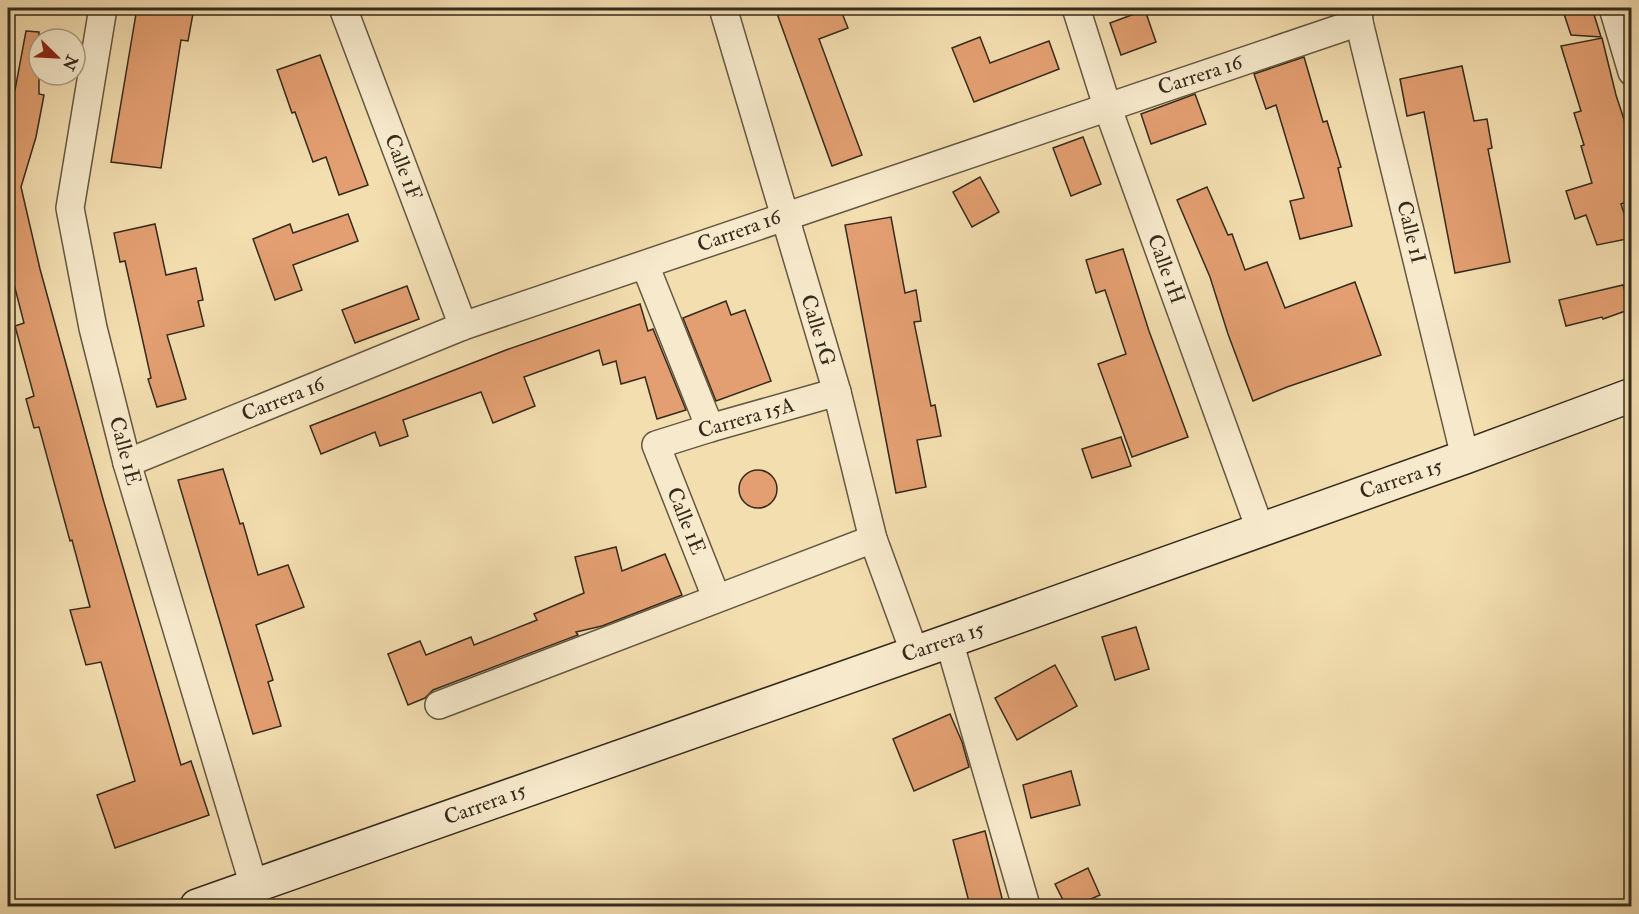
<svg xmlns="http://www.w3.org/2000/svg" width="1639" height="914" viewBox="0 0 1639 914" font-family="'IM FELL Double Pica',serif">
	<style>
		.building { fill: #e39f71; stroke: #352b1d; stroke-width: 1.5 }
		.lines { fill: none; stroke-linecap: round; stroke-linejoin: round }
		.street-casing { stroke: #645842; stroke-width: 30 }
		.secondary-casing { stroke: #352b1d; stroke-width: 36 }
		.street { stroke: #f7eacc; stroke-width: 27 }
		.secondary { stroke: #f7eacc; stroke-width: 33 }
		.labels { text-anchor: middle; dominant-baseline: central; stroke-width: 6; stroke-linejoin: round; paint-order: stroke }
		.street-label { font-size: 21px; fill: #352b1d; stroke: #f7eacc }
	</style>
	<rect width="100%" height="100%" fill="#f3deb0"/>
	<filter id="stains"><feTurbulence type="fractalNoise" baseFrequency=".00333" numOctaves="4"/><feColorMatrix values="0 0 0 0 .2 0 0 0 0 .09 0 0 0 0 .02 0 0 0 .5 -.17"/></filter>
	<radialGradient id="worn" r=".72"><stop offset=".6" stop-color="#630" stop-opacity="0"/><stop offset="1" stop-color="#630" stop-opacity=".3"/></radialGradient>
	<!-- building -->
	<g class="building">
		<path d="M137,8H194L188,41L181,40L161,168L111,162Z"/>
		<path d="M775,8H840L848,28L819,39L862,155L832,166Z"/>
		<path d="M1562,8H1592L1601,37L1571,35Z"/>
		<path d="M1145,10L1156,42L1121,55L1110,23Z"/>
		<path d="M26,31L39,32V94L44,95L36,137L21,187L40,269L103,499L181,765L191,761L209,815L115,848L97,795L135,781L101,662L86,665L70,610L90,607L72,540L70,541L39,427L34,428L26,399L34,396L15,326L24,323L8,261V89L15,90Z"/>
		<path d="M980,37L990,63L1049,41L1059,69L974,102L952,48Z"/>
		<path d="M1602,38L1616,95L1632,144V200L1621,204L1632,238L1597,245L1586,215L1575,219L1566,191L1592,183L1581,146L1584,145L1574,113L1581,111L1561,46Z"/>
		<path d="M320,55L368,185L339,195L326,157L313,162L295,112L292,113L277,70Z"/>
		<path d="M1304,57L1323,122L1327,121L1341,167L1338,168L1352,226L1300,239L1290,201L1304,198L1276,105L1266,109L1254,74Z"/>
		<path d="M1462,66L1474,121L1487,119L1492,148L1488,149L1510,262L1455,273L1424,112L1407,116L1400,79Z"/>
		<path d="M1195,94L1206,124L1151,144L1141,114Z"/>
		<path d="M1083,137L1101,184L1071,196L1053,148Z"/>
		<path d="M980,177L999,212L972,227L953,192Z"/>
		<path d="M1207,187L1228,235L1232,234L1245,270L1267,262L1285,308L1355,282L1381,355L1287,387L1253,401L1228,334L1210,277L1177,200Z"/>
		<path d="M348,214L358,241L293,265L302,290L275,300L253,239L290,224L293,233Z"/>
		<path d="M891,217L905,293L916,290L921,321L914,322L931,406L935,405L941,436L917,440L926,487L896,493L845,225Z"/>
		<path d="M155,224L166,275L196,268L203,300L198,301L204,326L167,335L186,399L157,407L148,379L151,378L125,261L120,262L114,233Z"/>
		<path d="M1123,249L1149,331L1188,437L1132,457L1098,364L1126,354L1105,290L1096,293L1086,260Z"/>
		<path d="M1623,285L1631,309L1603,319L1602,317L1566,326L1559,300Z"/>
		<path d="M407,286L419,319L355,343L342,310Z"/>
		<path d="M726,301L731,315L745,310L771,381L716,401L683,318Z"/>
		<path d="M640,304L648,331L653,329L686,410L657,419L645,377L621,384L616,361L603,365L599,350L524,377L535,406L493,423L481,392L403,420L408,436L380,446L375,432L321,454L310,426L506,350Z"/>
		<path d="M1121,437L1131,466L1092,478L1082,449Z"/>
		<path d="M223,469L240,524L243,523L258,575L288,565L304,607L256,625L273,680L268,682L281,726L253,734L178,480Z"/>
		<circle cx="758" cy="489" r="19"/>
		<path d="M616,547L622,571L665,554L682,595L602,626L576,632L578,635L433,690L425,698L408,705L388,654L420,641L426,655L471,637L474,645L537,620L534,614L584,593L575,557Z"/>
		<path d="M1136,627L1149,669L1115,680L1102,637Z"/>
		<path d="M1055,665L1077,706L1017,740L995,698Z"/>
		<path d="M950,714L962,742L969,767L914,791L893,739Z"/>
		<path d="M1071,771L1080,805L1031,818L1023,785Z"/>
		<path d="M985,831L1004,906H970L953,840Z"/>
		<path d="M1088,868L1100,895L1075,906H1066L1055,884Z"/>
	</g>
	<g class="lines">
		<defs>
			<g id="street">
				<path d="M103,8L70,208L93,328L127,463L254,886"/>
				<path d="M343,8L463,326"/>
				<path d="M723,8L837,392L873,539L914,651"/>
				<path d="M1076,8L1107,106L1260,529"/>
				<path d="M1358,8L1359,22L1465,457"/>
				<path d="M1613,8L1632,72"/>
				<path d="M645,265L710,428"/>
				<path d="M127,463L463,326L1359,22"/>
				<path d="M716,597L656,445L710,428L837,392"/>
				<path d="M949,641L1026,906"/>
				<path d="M439,705L873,539"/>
			</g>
			<path id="secondary" d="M197,906L949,641L1465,457L1632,395"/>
		</defs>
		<!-- street casing -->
		<use href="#street" class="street-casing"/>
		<!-- secondary casing -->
		<use href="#secondary" class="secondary-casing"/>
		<!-- street -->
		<use href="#street" class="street"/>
		<!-- secondary -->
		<use href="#secondary" class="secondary"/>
	</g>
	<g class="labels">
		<!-- street labels -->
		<g class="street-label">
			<text transform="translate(1200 75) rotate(-18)">Carrera 16</text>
			<text transform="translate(403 167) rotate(69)">Calle 1F</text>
			<text transform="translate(739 231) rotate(-20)">Carrera 16</text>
			<text transform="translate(1411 232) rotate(76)">Calle 1I</text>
			<text transform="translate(1166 269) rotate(70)">Calle 1H</text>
			<text transform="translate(818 330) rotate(73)">Calle 1G</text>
			<text transform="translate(283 399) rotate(-22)">Carrera 16</text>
			<text transform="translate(746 418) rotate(-16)">Carrera 15A</text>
			<text transform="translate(125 451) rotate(75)">Calle 1E</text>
			<text transform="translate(1401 479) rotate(-19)">Carrera 15</text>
			<text transform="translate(686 521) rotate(68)">Calle 1E</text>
			<text transform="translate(943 642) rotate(-19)">Carrera 15</text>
			<text transform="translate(485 804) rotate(-20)">Carrera 15</text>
		</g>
	</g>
	<!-- margin -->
	<rect width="1639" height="914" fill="none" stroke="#f3deb0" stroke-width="30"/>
	<rect x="9" y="9" width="1621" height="896" fill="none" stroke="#352b1d" stroke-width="3"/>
	<rect x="15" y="15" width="1609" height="884" fill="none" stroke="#352b1d" stroke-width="1.5"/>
	<!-- north arrow -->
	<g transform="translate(57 57) rotate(114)"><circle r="28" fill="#f7eacc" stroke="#a99e86" stroke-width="1.5"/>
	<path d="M0-4.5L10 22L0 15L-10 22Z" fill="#8f2418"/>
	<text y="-9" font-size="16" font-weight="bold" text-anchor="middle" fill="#352b1d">N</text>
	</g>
	<rect width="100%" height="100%" filter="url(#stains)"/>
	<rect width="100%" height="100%" fill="url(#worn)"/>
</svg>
